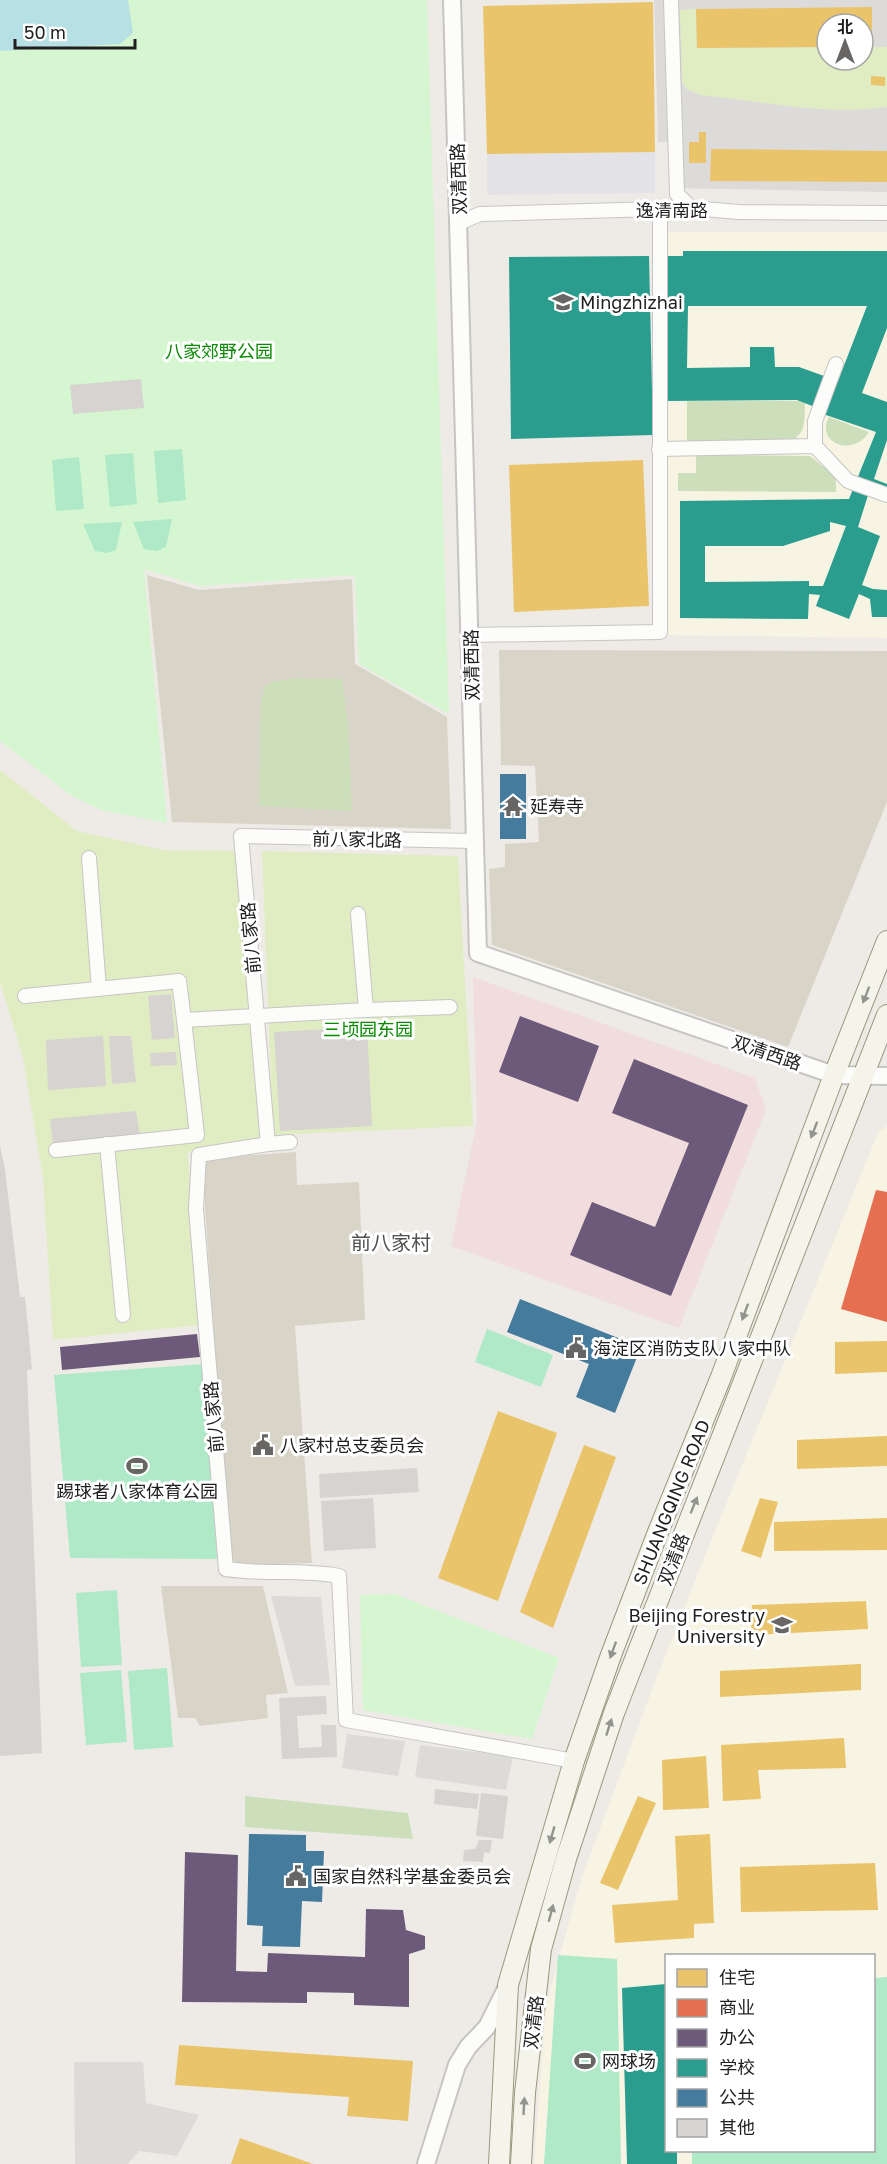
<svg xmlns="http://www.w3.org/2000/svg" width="887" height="2164" viewBox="0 0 887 2164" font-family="'Golos Text','Noto Sans SC',sans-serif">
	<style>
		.residential { fill: #dddbd9; fill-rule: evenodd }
		.commercial { fill: #f1dddd }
		.education { fill: #f7f4e3; fill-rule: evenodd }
		.construction { fill: #d8d5c8 }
		.grass { fill: #e0edc3 }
		.forest { fill: #ccdeba }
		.park { fill: #d5f6d0 }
		.pitch { fill: #afe9c8 }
		.parking { fill: #dcdbd9 }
		.plaza { fill: #e2e2e7 }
		.water { fill: #b7e0e4 }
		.homes { fill: #e9c46a }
		.shops { fill: #e76f51 }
		.offices { fill: #6d597a }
		.schools { fill: #2a9d8f; fill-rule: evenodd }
		.public { fill: #457b9d }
		.building { fill: #d6d3d0 }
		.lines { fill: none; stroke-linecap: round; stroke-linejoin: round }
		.minor-casing { stroke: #c6c5c3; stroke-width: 16 }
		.tertiary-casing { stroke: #c6c5c3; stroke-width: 20 }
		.secondary-casing { stroke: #99977e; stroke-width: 22 }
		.minor { stroke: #fcfcfb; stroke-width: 14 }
		.tertiary { stroke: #fcfcfb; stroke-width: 16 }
		.secondary { stroke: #f4f4ea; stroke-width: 20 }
		.oneway { fill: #94948f }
		.labels { text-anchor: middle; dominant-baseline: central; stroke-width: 6; stroke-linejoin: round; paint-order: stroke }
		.street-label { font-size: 18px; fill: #1f1f1f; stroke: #fff }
		.poi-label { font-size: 18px; fill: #1f1f1f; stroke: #fff; text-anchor: start }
		.park-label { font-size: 18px; fill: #088901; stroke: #fff }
		.neighbourhood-label { font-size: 20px; fill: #525252; stroke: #fff }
	</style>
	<rect width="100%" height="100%" fill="#eeebe7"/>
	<!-- residential -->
	<path class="residential" d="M654,0H887V192L669,188V142H658ZM827,24H863V60H827Z"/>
	<!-- commercial -->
	<path class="commercial" d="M473,977L755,1078L766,1110L679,1328L451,1246L477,1121Z"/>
	<!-- education -->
	<g class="education">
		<path d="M661,232H887V638L667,635L659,449Z"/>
		<path d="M887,1126V2164H534L546,2005L581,1880L653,1687L702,1563L878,1133ZM666,1956H874V2150H666Z"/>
	</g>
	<!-- construction -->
	<g class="construction">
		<path d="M147,575L199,590L352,579L355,664L447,717L451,829L172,822Z"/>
		<path d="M499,650L887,651V802L788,1047L492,945L489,869L505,867V844L539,842L535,766L501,765Z"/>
		<path d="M296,1152L297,1185L359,1182L365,1320L295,1326L312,1563L230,1566L202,1164L212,1158Z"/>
		<path d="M161,1586H263L288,1693L266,1695L268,1718L200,1726L195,1718H178Z"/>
	</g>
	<!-- grass -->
	<g class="grass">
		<path d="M696,9L697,48L827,47V60H863V47H887V107C822,116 764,101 700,95L687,89L682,82L680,10Z"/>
		<path d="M0,770L77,831L164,850L235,851L261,1142L188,1152L200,1325L53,1340L43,1179L23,1058L0,982Z"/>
		<path d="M262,851L458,856L473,1126L273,1135Z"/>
	</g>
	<!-- forest -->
	<g class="forest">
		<path d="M687,401H805C804,421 808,434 787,443L687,444Z"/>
		<path d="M829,417L869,432C853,458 815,443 829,417Z"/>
		<path d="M696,455L810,456L836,477V492L678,491V473H696Z"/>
		<path d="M295,678L342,679L348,724L352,811L259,806L261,701L265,686L276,681Z"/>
		<path d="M245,1796L408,1813L413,1839L245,1827Z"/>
	</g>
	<!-- park -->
	<g class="park">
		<path d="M0,0H427L449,714L359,664L355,575L200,586L144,569L167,823L101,810L72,796L0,741Z"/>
		<path d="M395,1594L559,1658L532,1739L363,1710L360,1595Z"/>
	</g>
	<!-- pitch -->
	<g class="pitch">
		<path d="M182,449L186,500L158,503L154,451Z"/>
		<path d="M133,453L137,504L110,507L105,455Z"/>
		<path d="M79,457L84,509L56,511L52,460Z"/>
		<path d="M172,519L166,547L157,551L144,549L133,522Z"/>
		<path d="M122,522L116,550L107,553L95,551L83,524Z"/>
		<path d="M487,1329L553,1355L541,1387L475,1362Z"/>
		<path d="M204,1364L217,1559L70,1558L54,1375Z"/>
		<path d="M117,1590L122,1665L81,1667L76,1593Z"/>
		<path d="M167,1668L173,1747L134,1750L128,1671Z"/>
		<path d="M121,1670L127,1742L86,1745L80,1673Z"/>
		<path d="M558,1955L617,1959L621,2164H544Z"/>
		<path d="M887,1977V2164H692V2151L874,2150V1978Z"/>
	</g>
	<!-- parking -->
	<g class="parking">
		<path d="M271,1596L321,1597L330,1685L295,1686Z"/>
		<path d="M347,1734L405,1741L398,1776L342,1768Z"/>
		<path d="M420,1745L513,1757L506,1790L415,1777Z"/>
		<path d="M74,2062H143L146,2103L199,2115L177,2156L139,2151L128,2164H75Z"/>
	</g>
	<!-- plaza -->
	<path class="plaza" d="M655,152V193L487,195V154Z"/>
	<!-- water -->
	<path class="water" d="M0,0H128L133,33L120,44L0,51Z"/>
	<!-- homes -->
	<g class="homes">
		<path d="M653,2L655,152L487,154L483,6Z"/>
		<path d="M872,7V47H863V24H827V47L697,48L696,9Z"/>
		<path d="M871,76L885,77V86L871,85Z"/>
		<path d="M699,132H706V163H689V142H699Z"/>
		<path d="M711,149L887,151V182L710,181Z"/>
		<path d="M643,460L649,606L514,612L509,465Z"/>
		<path d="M887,1341V1372L835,1374V1342Z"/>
		<path d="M498,1411L557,1433L498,1601L438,1578Z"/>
		<path d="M887,1436V1466L797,1469V1440Z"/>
		<path d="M584,1445L616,1457L553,1628L520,1612Z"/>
		<path d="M760,1498L778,1502L761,1558L741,1551Z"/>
		<path d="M887,1518V1550L774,1551V1522Z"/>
		<path d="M866,1601L868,1629L751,1635L752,1605Z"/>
		<path d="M861,1664V1690L720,1697V1671Z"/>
		<path d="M844,1738L846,1768L758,1770L761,1799L723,1801L721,1745Z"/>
		<path d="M706,1756L709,1808L663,1810L662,1760Z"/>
		<path d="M638,1796L656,1803L618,1890L600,1883Z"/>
		<path d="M710,1834L714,1923L694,1924V1938L615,1943L612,1905L678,1900L675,1836Z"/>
		<path d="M875,1863L878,1910L741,1912L740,1867Z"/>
		<path d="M179,2045L413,2061L408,2121L347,2116L349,2097L175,2085Z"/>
		<path d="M240,2138L313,2164H231Z"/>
	</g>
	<!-- shops -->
	<path class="shops" d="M876,1190L887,1192V1322L841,1309Z"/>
	<!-- offices -->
	<g class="offices">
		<path d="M520,1016L599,1046L578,1102L499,1072Z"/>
		<path d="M634,1059L748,1105L671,1296L570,1255L592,1202L655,1227L689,1143L612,1113Z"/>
		<path d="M197,1334L200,1357L62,1370L60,1347Z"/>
		<path d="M185,1852L238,1855L236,1971L267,1972L268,1953L365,1957L366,1909L403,1910L406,1930L425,1936V1949L409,1954V2007L354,2005V1993L307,1992V2003L182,2002Z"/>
	</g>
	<!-- schools -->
	<g class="schools">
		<path d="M683,251H887V328L862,393L887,402V440L874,479L887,484V499L869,492L858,527L880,536L862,585L873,589L887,590V617H872L870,599L859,594L849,619L816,606L820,595L809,594L808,619L680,618V501L849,499L876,432L823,414L825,411L797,400L665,401L662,256H683ZM688,306H867L838,381L799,367H775L774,347H750V367L687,368ZM830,522L846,526L823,586H809V581L705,582V546H783L830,531Z"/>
		<path d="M649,256L653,435L511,439L509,257Z"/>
		<path d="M666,1984V2150H677V2164H627L622,1988Z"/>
	</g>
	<!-- public -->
	<g class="public">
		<rect x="500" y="774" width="26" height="65"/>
		<path d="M520,1299L641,1347L615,1413L576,1397L589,1364L507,1332Z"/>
		<path d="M249,1834L306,1835V1851H324L322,1902L302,1901L300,1947L262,1946L263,1926L247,1925Z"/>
	</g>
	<!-- building -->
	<g class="building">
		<path d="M141,379L144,408L73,414L70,385Z"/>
		<path d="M171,994L175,1038L152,1040L148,996Z"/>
		<path d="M367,1027L372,1126L280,1131L274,1032Z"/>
		<path d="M103,1036L106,1086L48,1090L46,1040Z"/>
		<path d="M109,1036H131L136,1082L112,1084Z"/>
		<path d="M176,1052L177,1065L151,1066L150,1053Z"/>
		<path d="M136,1111L140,1135L53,1144L50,1119Z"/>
		<path d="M0,1145L5,1169L20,1297H25L32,1369L27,1370L42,1753L0,1756Z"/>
		<path d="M417,1468L419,1492L320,1498L319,1474Z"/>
		<path d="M373,1498L376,1548L324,1551L321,1501Z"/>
		<path d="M326,1696L327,1714L297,1716L299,1748L322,1747L321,1725H336L337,1757L282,1759L279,1698Z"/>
		<path d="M435,1789L479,1794L477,1809L434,1804Z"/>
		<path d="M481,1793L508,1796L503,1839L476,1836Z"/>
		<path d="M479,1840H492L490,1853L484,1852L483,1862L463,1861L464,1850L475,1849Z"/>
	</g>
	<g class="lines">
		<defs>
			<g id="minor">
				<path d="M671,0L677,194L691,208"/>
				<path d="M459,223L480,214L691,208L739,212L887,213"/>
				<path d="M815,446V421L836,364"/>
				<path d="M659,449L815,446L848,481L887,495"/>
				<path d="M470,635L660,632V210"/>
				<path d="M473,841L241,836L268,1144L199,1155L196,1209L226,1569C264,1575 301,1569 339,1576L346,1720L574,1761"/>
				<path d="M89,858L99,989"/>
				<path d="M25,996L179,981L184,1020"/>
				<path d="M366,1010L450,1007"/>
				<path d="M107,1144L123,1315"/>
				<path d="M268,1144L290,1142"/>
				<path d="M56,1150L197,1135L184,1020L366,1010L358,914"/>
			</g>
			<g id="tertiary">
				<path d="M452,0L478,953L834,1075L887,1076"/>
				<path d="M426,2164L457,2065L468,2047L487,2027L506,1989"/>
			</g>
			<g id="secondary">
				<path d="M499,2164L508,1985L574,1761L611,1655L658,1532L721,1377L834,1075L887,941"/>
				<path d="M521,2164L525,2093L541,1949L566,1859L614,1713L887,1015"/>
			</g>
		</defs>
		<!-- minor casing -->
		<use href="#minor" class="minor-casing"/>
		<!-- tertiary casing -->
		<use href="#tertiary" class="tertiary-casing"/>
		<!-- secondary casing -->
		<use href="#secondary" class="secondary-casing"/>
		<!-- minor -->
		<use href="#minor" class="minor"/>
		<!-- tertiary -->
		<use href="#tertiary" class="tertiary"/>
		<!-- secondary -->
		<use href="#secondary" class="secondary"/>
	</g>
	<!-- one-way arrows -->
	<defs><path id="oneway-solid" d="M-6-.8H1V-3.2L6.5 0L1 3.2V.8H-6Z" transform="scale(1.5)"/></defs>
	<g class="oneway">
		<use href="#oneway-solid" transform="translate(866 995) rotate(111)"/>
		<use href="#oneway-solid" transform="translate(814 1130) rotate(111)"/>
		<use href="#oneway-solid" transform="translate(745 1312) rotate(110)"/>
		<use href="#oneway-solid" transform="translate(694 1505) rotate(-68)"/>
		<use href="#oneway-solid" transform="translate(613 1650) rotate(110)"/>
		<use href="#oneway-solid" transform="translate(609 1727) rotate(-72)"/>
		<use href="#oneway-solid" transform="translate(552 1835) rotate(106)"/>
		<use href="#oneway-solid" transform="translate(551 1913) rotate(-75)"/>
		<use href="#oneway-solid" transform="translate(524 2106) rotate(-87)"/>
	</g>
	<!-- icons -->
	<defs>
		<symbol id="university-bare" viewBox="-9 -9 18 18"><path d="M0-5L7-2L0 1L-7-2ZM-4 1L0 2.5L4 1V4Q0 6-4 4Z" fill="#676665" stroke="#fff" stroke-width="2.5" paint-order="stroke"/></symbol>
		<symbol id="temple-bare" viewBox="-9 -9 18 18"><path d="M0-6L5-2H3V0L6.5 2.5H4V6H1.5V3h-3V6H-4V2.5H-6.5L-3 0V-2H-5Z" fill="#676665" stroke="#fff" stroke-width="2.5" paint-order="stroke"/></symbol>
		<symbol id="civic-bare" viewBox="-9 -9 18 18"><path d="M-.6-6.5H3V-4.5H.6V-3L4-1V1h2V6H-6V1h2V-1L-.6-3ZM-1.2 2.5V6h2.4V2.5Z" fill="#676665" stroke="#fff" stroke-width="2.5" paint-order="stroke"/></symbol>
		<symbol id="stadium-bare" viewBox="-9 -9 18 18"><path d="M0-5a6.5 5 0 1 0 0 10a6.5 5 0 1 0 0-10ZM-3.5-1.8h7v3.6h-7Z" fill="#676665" stroke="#fff" stroke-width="2.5" paint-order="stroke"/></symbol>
	</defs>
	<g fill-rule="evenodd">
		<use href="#university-bare" x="548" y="287" width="30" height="30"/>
		<use href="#temple-bare" x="498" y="791" width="30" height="30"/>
		<use href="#civic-bare" x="561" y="1333" width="30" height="30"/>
		<use href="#civic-bare" x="248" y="1430" width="30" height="30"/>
		<use href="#stadium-bare" x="122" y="1451" width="30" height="30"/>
		<use href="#university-bare" x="767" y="1610" width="30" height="30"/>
		<use href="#civic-bare" x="281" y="1861" width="30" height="30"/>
		<use href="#stadium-bare" x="570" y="2046" width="30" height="30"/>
	</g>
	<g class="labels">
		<!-- street labels -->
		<g class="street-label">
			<text transform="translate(458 179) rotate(-92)">双清西路</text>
			<text x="672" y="210">逸清南路</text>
			<text transform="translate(471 665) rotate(-91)">双清西路</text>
			<text transform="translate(357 839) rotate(1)">前八家北路</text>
			<text transform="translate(250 938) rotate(-95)">前八家路</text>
			<text transform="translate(767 1052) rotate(19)">双清西路</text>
			<text transform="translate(213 1417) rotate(-95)">前八家路</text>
			<text transform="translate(671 1502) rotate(-68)">SHUANGQING ROAD</text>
			<text transform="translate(673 1559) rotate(-69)">双清路</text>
			<text transform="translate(533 2022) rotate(-83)">双清路</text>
		</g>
		<!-- poi labels -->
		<g class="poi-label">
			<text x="580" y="302">Mingzhizhai</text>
			<text x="530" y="806">延寿寺</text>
			<text x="593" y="1348">海淀区消防支队八家中队</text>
			<text x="280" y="1445">八家村总支委员会</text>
			<text x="137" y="1491" text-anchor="middle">踢球者八家体育公园</text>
			<text x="765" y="1615" text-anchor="end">Beijing Forestry<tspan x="765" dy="21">University</tspan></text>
			<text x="313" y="1876">国家自然科学基金委员会</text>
			<text x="602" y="2061">网球场</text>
		</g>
		<!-- park labels -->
		<g class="park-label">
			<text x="219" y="351">八家郊野公园</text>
			<text x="368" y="1029">三顷园东园</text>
		</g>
		<!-- neighbourhood labels -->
		<g class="neighbourhood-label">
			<text x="391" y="1242">前八家村</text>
		</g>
	</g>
	<!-- legend -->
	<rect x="665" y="1954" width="210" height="198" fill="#ffffff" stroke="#a5a5a5" stroke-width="1.5"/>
	<rect x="677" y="1969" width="30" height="18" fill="#e9c46a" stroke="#a5a5a5" stroke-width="1.5"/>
	<text x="719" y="1984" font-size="18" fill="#1f1f1f">住宅</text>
	<rect x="677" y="1999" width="30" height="18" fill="#e76f51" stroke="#a5a5a5" stroke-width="1.5"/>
	<text x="719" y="2014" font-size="18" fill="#1f1f1f">商业</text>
	<rect x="677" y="2029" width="30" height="18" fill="#6d597a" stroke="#a5a5a5" stroke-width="1.5"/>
	<text x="719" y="2044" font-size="18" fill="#1f1f1f">办公</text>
	<rect x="677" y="2059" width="30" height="18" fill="#2a9d8f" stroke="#a5a5a5" stroke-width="1.5"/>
	<text x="719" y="2074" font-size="18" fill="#1f1f1f">学校</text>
	<rect x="677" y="2089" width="30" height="18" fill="#457b9d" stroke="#a5a5a5" stroke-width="1.5"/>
	<text x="719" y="2104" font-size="18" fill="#1f1f1f">公共</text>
	<rect x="677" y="2119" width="30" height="18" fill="#d6d3d0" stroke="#a5a5a5" stroke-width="1.5"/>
	<text x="719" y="2134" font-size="18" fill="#1f1f1f">其他</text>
	<!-- north arrow -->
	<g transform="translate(845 42)"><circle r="28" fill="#ffffff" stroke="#a5a5a5" stroke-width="1.5"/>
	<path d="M0-4.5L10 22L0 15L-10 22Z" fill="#676665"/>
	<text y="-9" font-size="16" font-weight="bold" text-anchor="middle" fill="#1f1f1f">北</text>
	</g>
	<!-- scale -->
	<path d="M15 39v9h120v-9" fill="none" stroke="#1f1f1f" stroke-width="3"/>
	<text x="24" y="39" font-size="18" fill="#1f1f1f" stroke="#ffffff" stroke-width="4.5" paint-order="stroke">50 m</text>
</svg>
